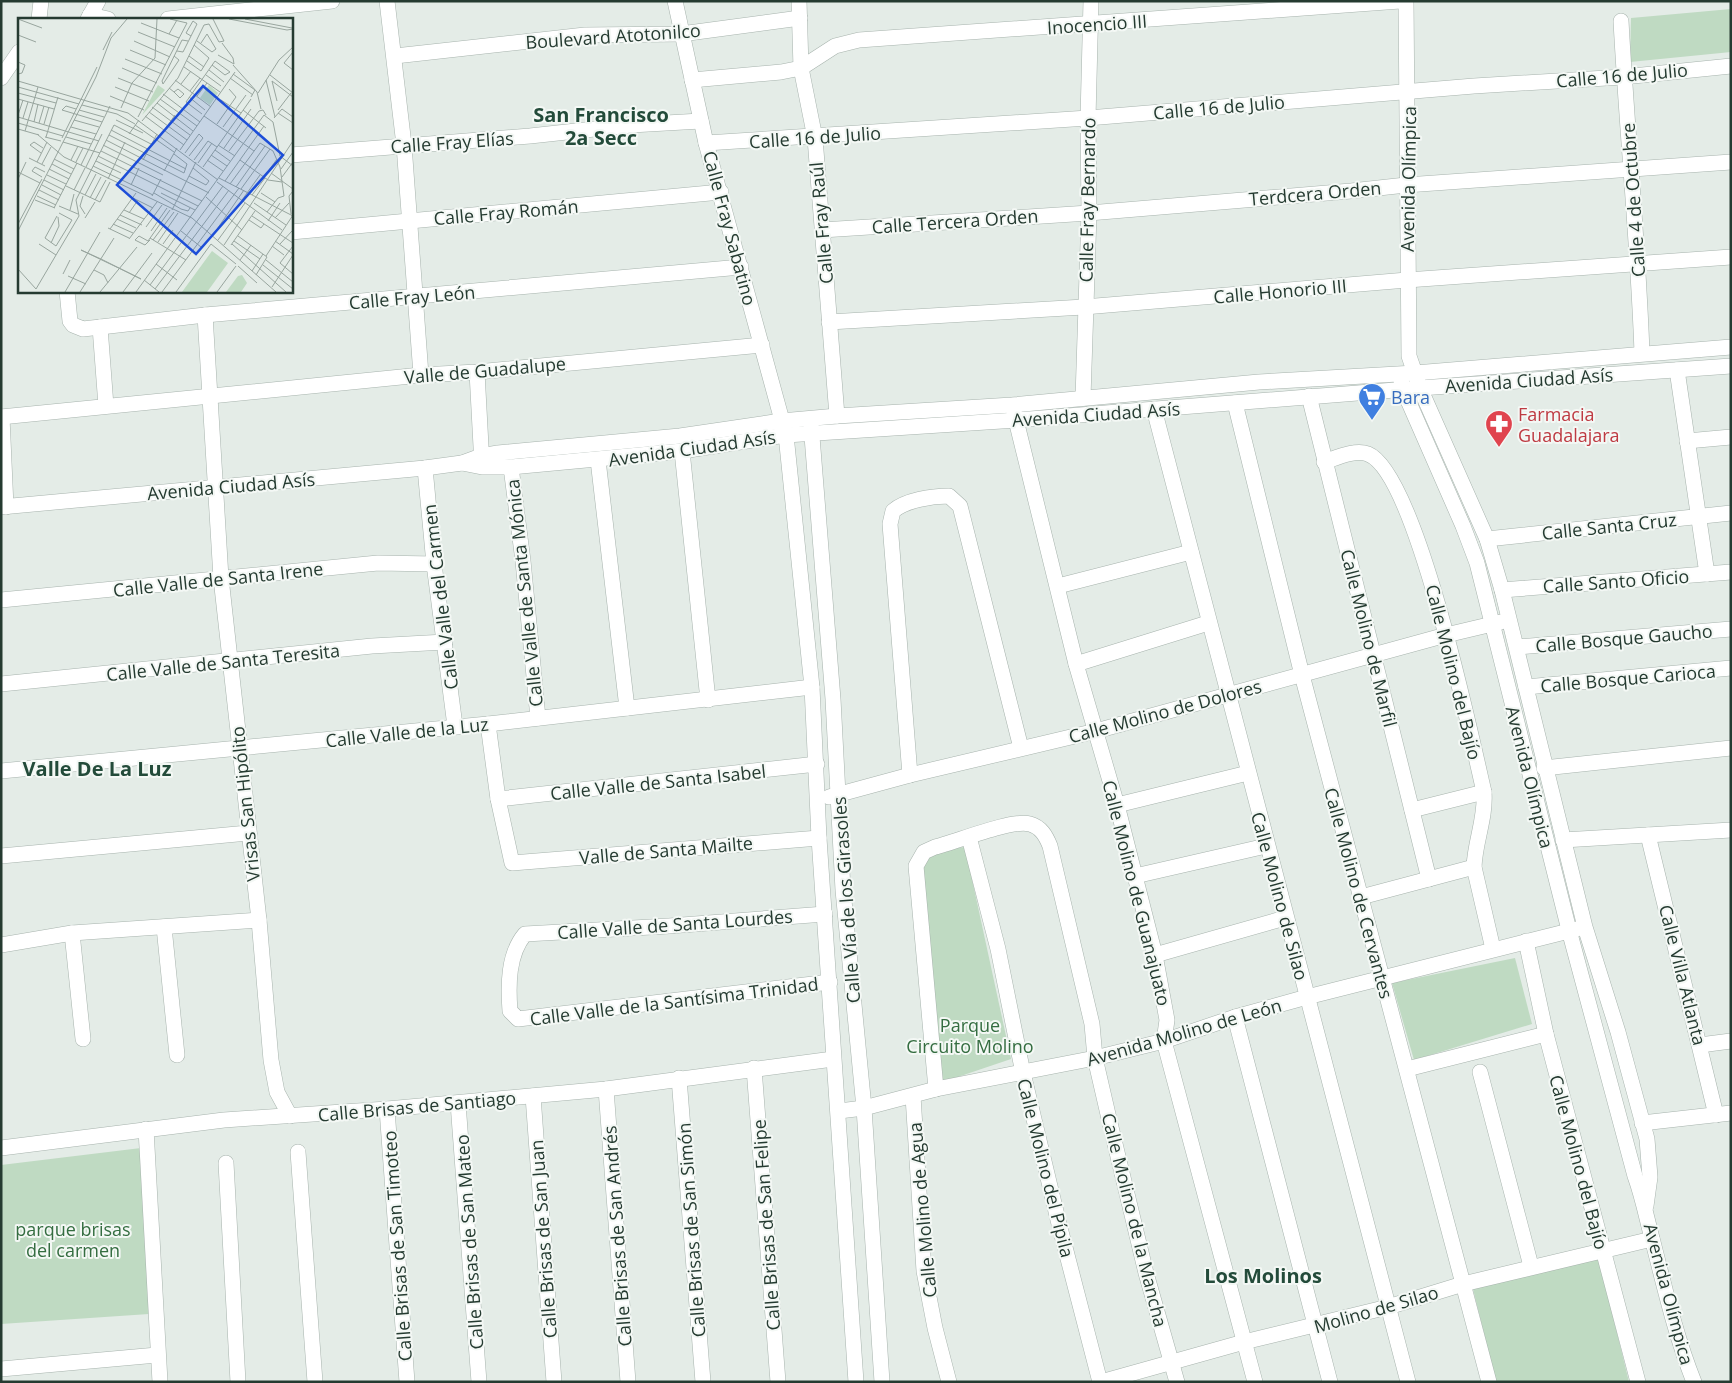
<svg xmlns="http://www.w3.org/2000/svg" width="1732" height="1383" viewBox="0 0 1732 1383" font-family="'Open Sans',sans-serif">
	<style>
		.green { fill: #bfdac2 }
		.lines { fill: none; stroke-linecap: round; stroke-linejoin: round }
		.minor-casing { stroke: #a7b3ad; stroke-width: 16 }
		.minor { stroke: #fff; stroke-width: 15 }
		.labels { text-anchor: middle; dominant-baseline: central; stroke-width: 4; stroke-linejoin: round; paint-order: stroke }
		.street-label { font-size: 18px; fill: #253b31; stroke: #f4f8f5 }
		.shop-label { font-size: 18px; fill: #366cbe; stroke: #f4f8f5; text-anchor: start }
		.health-label { font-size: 18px; fill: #be3a42; stroke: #f4f8f5; text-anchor: start }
		.park-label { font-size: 18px; fill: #346d40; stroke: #f4f8f5 }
		.quarter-label { font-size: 20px; font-weight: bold; fill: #234b3a; stroke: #f4f8f5 }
		.inset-road { fill: none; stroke: #98a59e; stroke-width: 1 }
		.view { fill: #1d4ed8; fill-opacity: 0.15; stroke: #1d4ed8; stroke-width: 2.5 }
		.inset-edge { fill: none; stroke: #253b31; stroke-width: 2.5 }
	</style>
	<rect width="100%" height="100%" fill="#e4ece7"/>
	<!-- green -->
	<g class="green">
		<path d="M1731,9V52L1630,62L1631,18Z"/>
		<path d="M965,847L1011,1059L940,1083L922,856L931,851Z"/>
		<path d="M1515,958L1532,1024L1414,1060L1392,983Z"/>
		<path d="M141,1148L149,1314L1,1324V1165Z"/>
		<path d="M1598,1255L1629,1382H1496L1472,1285Z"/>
	</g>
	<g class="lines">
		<defs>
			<g id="minor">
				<path d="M387,1L404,145L421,375"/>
				<path d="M675,1L706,143L786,435L812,687L819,838L856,1382"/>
				<path d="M799,1L801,68L815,138L837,416"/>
				<path d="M1406,1L1409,356L1420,388L1487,539L1502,590L1585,927L1618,1032L1647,1139L1650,1177L1646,1206"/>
				<path d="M90,15L108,19"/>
				<path d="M39,19L41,1"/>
				<path d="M88,19L98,1"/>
				<path d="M168,19L332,1"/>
				<path d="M1621,21C1627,132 1638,242 1642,353"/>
				<path d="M395,56L585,35L681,34L800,18"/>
				<path d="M1,78L19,52"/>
				<path d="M692,80L781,72L801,68L835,46L859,40L1400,1"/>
				<path d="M706,143L1088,118L1474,86L1623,77L1731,66"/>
				<path d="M291,155L530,136L631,125L701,121"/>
				<path d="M822,230L1089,213L1351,191L1406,185L1731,162"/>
				<path d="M291,232L721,192"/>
				<path d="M67,291L70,321L73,325L83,329L205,315L741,267"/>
				<path d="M205,315L221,578L259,920L271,1060L277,1092L290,1116"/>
				<path d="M829,322L1084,307L1407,280L1731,257"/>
				<path d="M100,327L106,406"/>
				<path d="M1677,370L1707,574"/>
				<path d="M477,372L482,465"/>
				<path d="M1401,380L1403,389L1463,526L1477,563L1569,930L1635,1176C1643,1198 1647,1220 1653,1242C1665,1289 1676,1337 1694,1382"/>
				<path d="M1309,396L1429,879"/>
				<path d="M1083,398L1089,213L1088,118L1091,1"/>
				<path d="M1235,403L1302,675L1489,1382"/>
				<path d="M1154,409L1408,1382"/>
				<path d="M1014,412L1076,664L1117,805L1155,955L1167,1020L1164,1041L1255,1382"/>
				<path d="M1,417L421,375L477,372L762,345"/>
				<path d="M2,417L6,507"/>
				<path d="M811,424L833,699L843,890L864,1108L882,1382"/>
				<path d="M1687,441L1731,437"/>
				<path d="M682,451L708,700"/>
				<path d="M598,460L627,708"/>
				<path d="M1324,462C1336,458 1355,449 1368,454C1416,473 1471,736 1484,792C1486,818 1475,841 1474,867L1493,949"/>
				<path d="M462,463L482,467H511L682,451L786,435L1017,420L1420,388L1731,366"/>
				<path d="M511,467L523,561L538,718"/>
				<path d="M425,468L434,564L455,726"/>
				<path d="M1,507L425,468L462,463L481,456L498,453L680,436L781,421L837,416L1012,405L1259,382L1415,373L1731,347"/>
				<path d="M1487,539L1731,513"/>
				<path d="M1058,586L1191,552"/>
				<path d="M1502,590L1731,572"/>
				<path d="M1,600L378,563L434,564"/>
				<path d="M1517,647L1731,629"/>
				<path d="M1076,664L1208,623"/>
				<path d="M1,684L372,646L445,642"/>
				<path d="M1526,687L1731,668"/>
				<path d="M488,724L498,799L512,863L819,838"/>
				<path d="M1544,768L1731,748"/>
				<path d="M1,771L488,724L812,687"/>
				<path d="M910,775L890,524L893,511C906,500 932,496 949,496L960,506L1021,748"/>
				<path d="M829,797L910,775L1096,731L1446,635L1501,622"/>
				<path d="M498,799L817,764"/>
				<path d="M1117,805L1248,773"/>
				<path d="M1412,810L1484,792"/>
				<path d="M1648,835L1716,1115"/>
				<path d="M969,837L998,949L1023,1073L1059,1224L1100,1382"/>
				<path d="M1563,840L1731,830"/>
				<path d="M1,856L248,833"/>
				<path d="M1135,876L1266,846"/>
				<path d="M1361,897L1474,867"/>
				<path d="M825,914L669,926L525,934C508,954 508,985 510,1011L518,1019L830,982"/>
				<path d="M164,927L177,1055"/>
				<path d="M72,933L83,1039"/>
				<path d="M1526,941L1546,1034L1638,1382"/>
				<path d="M1,945L72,933L259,920"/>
				<path d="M1155,955L1285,918"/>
				<path d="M1235,1017L1330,1382"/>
				<path d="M1700,1045L1731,1041"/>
				<path d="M754,1068L778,1382"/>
				<path d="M1407,1069L1546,1034"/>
				<path d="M1480,1072L1531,1266"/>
				<path d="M679,1078L703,1382"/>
				<path d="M606,1089L628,1382"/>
				<path d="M936,1089L916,866L924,852L935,847C956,842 1011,819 1030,824C1041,827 1046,836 1050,846L1092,1024L1095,1058L1110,1123L1146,1273L1177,1382"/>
				<path d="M533,1096L554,1382"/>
				<path d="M913,1096L924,1271L935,1328L949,1382"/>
				<path d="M458,1103L479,1382"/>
				<path d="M387,1109L407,1382"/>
				<path d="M839,1111L864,1108L936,1089L1095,1058L1164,1041L1235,1017L1307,997L1577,929"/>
				<path d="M1642,1123L1731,1113"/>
				<path d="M146,1129L160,1382"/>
				<path d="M1,1148L224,1120L387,1109L606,1089L833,1059"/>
				<path d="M298,1152L315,1382"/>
				<path d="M226,1163L238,1382"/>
				<path d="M1,1369L157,1355"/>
				<path d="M1101,1382L1244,1342L1388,1307L1463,1284L1652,1239"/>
			</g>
		</defs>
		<!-- minor casing -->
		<use href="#minor" class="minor-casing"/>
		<!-- minor -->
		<use href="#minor" class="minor"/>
	</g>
	<!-- icons -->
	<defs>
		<symbol id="supermarket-pin" viewBox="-11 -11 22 30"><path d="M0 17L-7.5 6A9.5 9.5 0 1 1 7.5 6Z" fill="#3f7fe0" stroke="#f4f8f5"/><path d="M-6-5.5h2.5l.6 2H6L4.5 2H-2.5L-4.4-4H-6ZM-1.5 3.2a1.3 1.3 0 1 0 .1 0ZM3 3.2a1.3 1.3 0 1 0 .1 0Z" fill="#fff"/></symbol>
		<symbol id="pharmacy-pin" viewBox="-11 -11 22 30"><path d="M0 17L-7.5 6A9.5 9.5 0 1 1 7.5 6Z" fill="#e0444e" stroke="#f4f8f5"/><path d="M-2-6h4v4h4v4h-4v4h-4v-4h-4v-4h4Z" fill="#fff"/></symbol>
	</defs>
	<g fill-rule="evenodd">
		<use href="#supermarket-pin" x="1356" y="381" width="32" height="43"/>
		<use href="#pharmacy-pin" x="1483" y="408" width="32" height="43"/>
	</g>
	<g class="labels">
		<!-- street labels -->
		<g class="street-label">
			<text transform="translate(1097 24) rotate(-4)">Inocencio III</text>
			<text transform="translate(613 36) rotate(-4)">Boulevard Atotonilco</text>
			<text transform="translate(1622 75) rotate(-5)">Calle 16 de Julio</text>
			<text transform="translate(1219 107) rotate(-5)">Calle 16 de Julio</text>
			<text transform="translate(815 137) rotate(-4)">Calle 16 de Julio</text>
			<text transform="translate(452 142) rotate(-4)">Calle Fray Elías</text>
			<text transform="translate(1408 179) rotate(-89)">Avenida Olímpica</text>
			<text transform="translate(1315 193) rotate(-5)">Terdcera Orden</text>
			<text transform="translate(1087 200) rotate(-89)">Calle Fray Bernardo</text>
			<text transform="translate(1633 200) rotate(-94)">Calle 4 de Octubre</text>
			<text transform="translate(506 212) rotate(-5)">Calle Fray Román</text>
			<text transform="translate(955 221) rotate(-4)">Calle Tercera Orden</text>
			<text transform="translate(821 223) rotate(-95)">Calle Fray Raúl</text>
			<text transform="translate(730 228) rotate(75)">Calle Fray Sabatino</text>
			<text transform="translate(1280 291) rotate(-5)">Calle Honorio III</text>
			<text transform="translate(412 297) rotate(-5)">Calle Fray León</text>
			<text transform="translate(485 370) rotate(-5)">Valle de Guadalupe</text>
			<text transform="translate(1529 380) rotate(-4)">Avenida Ciudad Asís</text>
			<text transform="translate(1096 414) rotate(-4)">Avenida Ciudad Asís</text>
			<text transform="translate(692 448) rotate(-8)">Avenida Ciudad Asís</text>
			<text transform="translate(231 486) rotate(-5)">Avenida Ciudad Asís</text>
			<text transform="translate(1609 526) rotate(-6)">Calle Santa Cruz</text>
			<text transform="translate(218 579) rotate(-6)">Calle Valle de Santa Irene</text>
			<text transform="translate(1616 581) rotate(-4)">Calle Santo Oficio</text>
			<text transform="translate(524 593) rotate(-96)">Calle Valle de Santa Mónica</text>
			<text transform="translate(440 597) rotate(-97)">Calle Valle del Carmen</text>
			<text transform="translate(1369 638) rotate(76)">Calle Molino de Marfil</text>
			<text transform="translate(1624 638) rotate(-5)">Calle Bosque Gaucho</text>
			<text transform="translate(223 662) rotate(-6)">Calle Valle de Santa Teresita</text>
			<text transform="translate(1454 672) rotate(76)">Calle Molino del Bajío</text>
			<text transform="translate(1628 678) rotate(-5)">Calle Bosque Carioca</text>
			<text transform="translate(1165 711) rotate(-15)">Calle Molino de Dolores</text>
			<text transform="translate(407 732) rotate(-6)">Calle Valle de la Luz</text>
			<text transform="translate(1530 777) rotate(76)">Avenida Olímpica</text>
			<text transform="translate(658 782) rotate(-6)">Calle Valle de Santa Isabel</text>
			<text transform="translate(245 804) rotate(-96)">Vrisas San Hipólito</text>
			<text transform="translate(666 850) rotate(-5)">Valle de Santa Mailte</text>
			<text transform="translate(1137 893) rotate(76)">Calle Molino de Guanajuato</text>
			<text transform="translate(1359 893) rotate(75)">Calle Molino de Cervantes</text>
			<text transform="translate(1280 896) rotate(75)">Calle Molino de Silao</text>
			<text transform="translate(846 900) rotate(-94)">Calle Vía de los Girasoles</text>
			<text transform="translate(675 924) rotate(-4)">Calle Valle de Santa Lourdes</text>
			<text transform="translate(1683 975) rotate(76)">Calle Villa Atlanta</text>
			<text transform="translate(674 1001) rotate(-7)">Calle Valle de la Santísima Trinidad</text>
			<text transform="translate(1184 1032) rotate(-16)">Avenida Molino de León</text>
			<text transform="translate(417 1106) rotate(-5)">Calle Brisas de Santiago</text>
			<text transform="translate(1579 1162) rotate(75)">Calle Molino del Bajío</text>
			<text transform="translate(1046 1168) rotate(76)">Calle Molino del Pípila</text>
			<text transform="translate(922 1210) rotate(-95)">Calle Molino de Agua</text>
			<text transform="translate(1135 1220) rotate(76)">Calle Molino de la Mancha</text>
			<text transform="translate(766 1225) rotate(-94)">Calle Brisas de San Felipe</text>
			<text transform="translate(691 1230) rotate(-94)">Calle Brisas de San Simón</text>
			<text transform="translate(617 1236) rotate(-94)">Calle Brisas de San Andrés</text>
			<text transform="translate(543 1239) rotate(-94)">Calle Brisas de San Juan</text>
			<text transform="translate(469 1242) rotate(-94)">Calle Brisas de San Mateo</text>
			<text transform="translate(397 1246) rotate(-94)">Calle Brisas de San Timoteo</text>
			<text transform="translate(1669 1294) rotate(75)">Avenida Olímpica</text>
			<text transform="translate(1376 1309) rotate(-16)">Molino de Silao</text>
		</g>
		<!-- shop labels -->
		<g class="shop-label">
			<text x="1391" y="397">Bara</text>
		</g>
		<!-- health labels -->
		<g class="health-label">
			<text x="1518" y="414">Farmacia<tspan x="1518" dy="21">Guadalajara</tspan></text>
		</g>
		<!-- park labels -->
		<g class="park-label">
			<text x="970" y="1025">Parque<tspan x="970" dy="21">Circuito Molino</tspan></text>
			<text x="73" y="1229">parque brisas<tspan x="73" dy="21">del carmen</tspan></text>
		</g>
		<!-- quarter labels -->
		<g class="quarter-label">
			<text x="601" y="114">San Francisco<tspan x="601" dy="23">2a Secc</tspan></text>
			<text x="97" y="768">Valle De La Luz</text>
			<text x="1263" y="1275">Los Molinos</text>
		</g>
	</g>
	<!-- overview -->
	<g transform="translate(18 18)">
		<rect width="275" height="275" fill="#e4ece7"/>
		<path d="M140,67L147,72L124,97ZM191,67L200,75L192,87L182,80ZM194,233L210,245L192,270L189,274H164ZM224,257L229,265L223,274H208L220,258Z" fill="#bfdac2"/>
		<path class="inset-road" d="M0,1L24,10M211,1L269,12L275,11M227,1L274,10M123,5L161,20M120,14L157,29M151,16L159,2M0,17L18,24M116,23L152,39M179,23L194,34L198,31L189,16L183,25M85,32L94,14M112,32L148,47M159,33L165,34L179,6L175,3L168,15L173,18M275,34L266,45L275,52M200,37L216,46L215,40L204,25M156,38L161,42L145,66L144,63L164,22L170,23M171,38L186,49M107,41L144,56M169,43L183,53L191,40L176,27M0,44L7,47L4,55L0,56M215,47L239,74L243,91M166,49L202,74M104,50L139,65M191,52L206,64M215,56L237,72L233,79M188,57L203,68M252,57L275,75M100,60L135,74M212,60L235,77M157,62L193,89M248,62L257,99M0,63L110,95L200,162M254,63L275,79M254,63L259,83M163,66L173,53M0,69L61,86M97,69L131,83M151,70L156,74L162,80L166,76L160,71L156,74M172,73L182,60M0,75L38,85M240,75L261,42L275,29M145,76L182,104M92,78L126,92M179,78L189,65M171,79L187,92M0,81L36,91M142,81L179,108M203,82L223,95M139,85L175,113M64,87L99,96L117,106M134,89L172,117M103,90L114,65L137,40L139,1M58,91L48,88L44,92L84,104M61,92L86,99M225,92L248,110M260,92L273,75M131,94L169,122M260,95L275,105M184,96L168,84L197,43L212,54L207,57L194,47M0,97L5,82M127,98L166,127M186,98L236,133M0,99L81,123M120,99L169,5L152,1M5,100L10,84M256,100L264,91L275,99M56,102L81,109M98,102L125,115M124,103L160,60L186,7L191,6L201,24L206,23L195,1M16,104L20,86M0,105L45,118M21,105L26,88M26,106L31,89M199,106L218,79L211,71M117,107L156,134M53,109L78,116M205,109L228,77M0,111L21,117M93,112L168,151M7,113L20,69M19,116L46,139L113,171M111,116L121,102M91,117L166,155L169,146L156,136M143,117L157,97M27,119L43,123M28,119L40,79M48,119L73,126M44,120L79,49M88,122L191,175M45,124L82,135M85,127L145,157M200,127L217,138M206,130L233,91M162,132L217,54M197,132L212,143M83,133L184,183M211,133L241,93L245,92L248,97M23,135L12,127L16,124L25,130M167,135L181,116L185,120L171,138M193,137L209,148M80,138L180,188M11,140L27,148M36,141L56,151M53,142L60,128M125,142L139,116M176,142L190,123L199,129M189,142L205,153M222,142L250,162L264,164M78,143L103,155M19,144L29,124M58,144L65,130M180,145L194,125M24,146L33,129M34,146L53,156M63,147L92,88M75,148L135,177M68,149L84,116M185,149L233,81M31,151L51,161M263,151L275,134M146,153L159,130M0,154L22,165M253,155L275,171M29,157L48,166M171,158L188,167L191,163L175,150M24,159L14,153L17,149L27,154M246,159L259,141M264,159L275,144M201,160L275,198M0,161L8,144M90,161L107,124M26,162L46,172M207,163L246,108M199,164L264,212M212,166L242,125L255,133L262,149L266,178L260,180L249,194M24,167L43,177M113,167L121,150M48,168L82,184L92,164M218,169L247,128M113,171L174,200L258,274M223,171L252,131M21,172L41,182M56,172L67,150M136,175L163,191L170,193L172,190M143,175L177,192M243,175L257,184M67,177L78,156M234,177L247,160M19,178L38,187M65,178L62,188L67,196M134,178L143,161M188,179L224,212M72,180L83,159M115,180L135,190M17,182L37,190M77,182L88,162M224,182L242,157M236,185L268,207M41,188L60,196M36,190L59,145M52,192L56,176M106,192L126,201M154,192L178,144M111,195L120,182M273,196L271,178L275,173M102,197L124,207M39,198L27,220L38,228L54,202L41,195M61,198L58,182L96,107L133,126M234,198L275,225M67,200L77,184M257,200L271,185M99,201L118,210M231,202L243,210L246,206M250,203L262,185M0,206L24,161M95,206L115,215M128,209L144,187M90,210L111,220M92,211L118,175M0,213L78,59L93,20L109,1M133,213L149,190M163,213L183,229M195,217L226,172M220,218L249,239L238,257M132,220L168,242M111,221L139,184M135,222L156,194M200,222L227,185M130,223L152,192M130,223L121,218L117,222L127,227L132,222M216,223L242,241M257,223L275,236M140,224L160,195M33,225L41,208L40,199M21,226L38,237M145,226L155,212M214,226L268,274M262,226L274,213M206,227L275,123M213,227L237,193M254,228L266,237M275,228L262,245L275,256M63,232L83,241L123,261L111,255ZM248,238L275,197M222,242L233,227M248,242L275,264M138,246L159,262M245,247L275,271M220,248L239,265M0,251L18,271L61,198M76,252L86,257L90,265M234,253L245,236M45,256L52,242M50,258L68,266M126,262L141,274M132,267L205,168M254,269L275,237M137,271L211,172M47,274L82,214M62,274L96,220M82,274L119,229M105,274L134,235M118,274L246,97L255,104L262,138L275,148M144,274L221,170M158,274L193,226L218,246M199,274L218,248"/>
		<path class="view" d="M185,68L265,137L178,236L99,167Z"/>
		<rect width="275" height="275" class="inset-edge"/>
	</g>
	<!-- border -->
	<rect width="1732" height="1383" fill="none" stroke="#253b31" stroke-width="5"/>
</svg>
